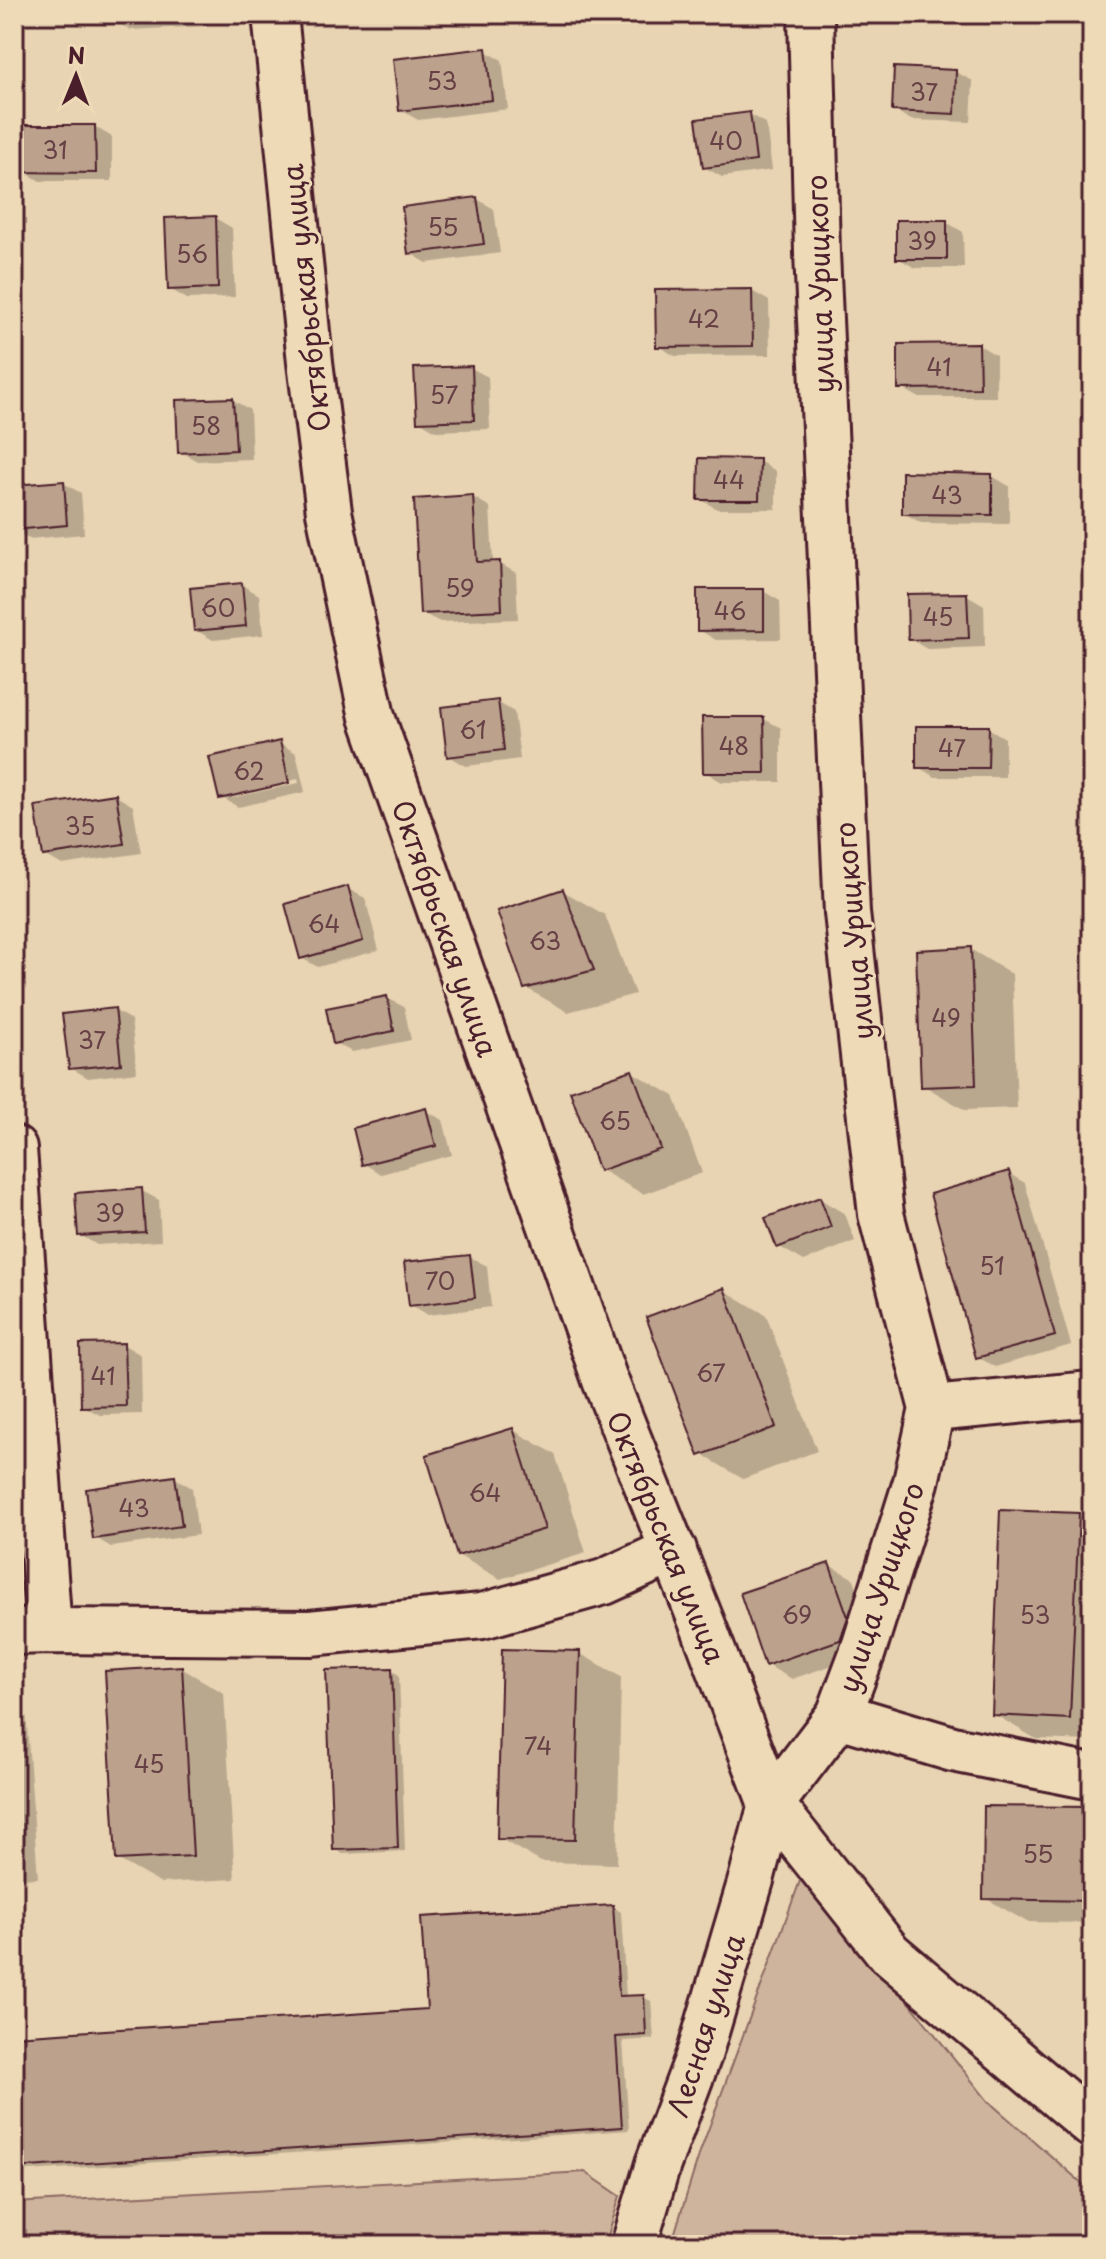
<svg xmlns="http://www.w3.org/2000/svg" width="1106" height="2259" viewBox="0 0 1106 2259" font-family="'Playpen Sans',sans-serif">
	<style>
		.green { fill: #ceb49c; stroke: #8c6a64; stroke-width: 2 }
		.shadow { fill: #0003; fill-rule: evenodd }
		.building { fill: #bca18d; stroke: #4a1f2b; stroke-width: 2 }
		.lines { fill: none; stroke-linecap: round; stroke-linejoin: round }
		.minor-casing { stroke: #4a1f2b; stroke-width: 50 }
		.minor { stroke: #efdab8; stroke-width: 44 }
		.labels { text-anchor: middle; dominant-baseline: central; stroke-width: 6; stroke-linejoin: round; paint-order: stroke }
		.number-label { font-size: 24px; fill: #664044 }
		.street-label { font-size: 28px; fill: #4a1f2b; stroke: #efdab8 }
	</style>
	<rect width="100%" height="100%" fill="#e8d3b2"/>
	<filter id="ink" filterUnits="userSpaceOnUse"><feTurbulence type="fractalNoise" baseFrequency=".0125" numOctaves="2"/><feDisplacementMap in="SourceGraphic" scale="16" xChannelSelector="R" yChannelSelector="G"/><feConvolveMatrix kernelMatrix="1 2 1 2 8 2 1 2 1" color-interpolation-filters="sRGB"/></filter>
	<g filter="url(#ink)">
		<!-- green -->
		<g class="green">
			<path d="M804,1870L988,2101L1092,2192V2245H671L700,2152Z"/>
			<path d="M585,2172L620,2196L605,2245H14V2203Z"/>
		</g>
		<!-- shadow -->
		<g class="shadow">
			<path d="M113,14H207L208,26L130,30L113,20Z"/>
			<path d="M485,51L502,60L508,109L418,120L401,110Z"/>
			<path d="M956,72L973,81L971,122L911,120L894,110Z"/>
			<path d="M749,114L766,124L772,170L722,177L704,167Z"/>
			<path d="M95,127L112,137V181H40L23,171Z"/>
			<path d="M477,199L494,209L500,253L427,263L410,253Z"/>
			<path d="M215,218L232,228L235,297L187,299L170,289Z"/>
			<path d="M946,222L963,232L964,268H915L898,258Z"/>
			<path d="M752,291L769,301L770,355L675,356L658,346Z"/>
			<path d="M979,345L996,355V397H918L900,387Z"/>
			<path d="M471,368L488,377L490,429L436,431L419,421Z"/>
			<path d="M233,400L250,410L252,459L197,461L180,451Z"/>
			<path d="M759,461L776,471V509H717L700,499Z"/>
			<path d="M992,476L1009,486V524L921,523L904,513Z"/>
			<path d="M63,483L81,493L84,534L29,539L14,530V487Z"/>
			<path d="M473,497L490,507L493,563H499L516,573L518,619L440,622L422,613Z"/>
			<path d="M242,585L259,595L263,635L213,640L196,630Z"/>
			<path d="M763,591L780,601L781,639L716,640L699,630Z"/>
			<path d="M967,595L984,605L985,647L927,649L910,639Z"/>
			<path d="M497,702L514,712L520,759L466,766L449,756Z"/>
			<path d="M764,719L781,728V782H722L705,772Z"/>
			<path d="M988,728L1005,738V777H935L918,767Z"/>
			<path d="M279,743L296,753L305,792L238,807L221,797ZM298,779L299,783L232,798V794Z"/>
			<path d="M116,796L133,806L141,853L62,865L45,855Z"/>
			<path d="M348,889L365,898L379,950L318,967L301,958Z"/>
			<path d="M563,891L605,915L635,994L568,1012L526,988Z"/>
			<path d="M970,949L1012,974L1017,1108L965,1110L923,1085Z"/>
			<path d="M387,998L404,1007L411,1040L352,1052L335,1043Z"/>
			<path d="M114,1010L131,1020L137,1072L88,1078L71,1068Z"/>
			<path d="M632,1072L674,1096L702,1173L643,1194L601,1170Z"/>
			<path d="M426,1111L443,1120L452,1155L381,1174L364,1164Z"/>
			<path d="M1008,1173L1025,1183L1071,1345L995,1367L978,1357Z"/>
			<path d="M142,1191L159,1200L161,1241L97,1245L80,1235Z"/>
			<path d="M820,1199L845,1214L855,1241L804,1261L778,1246Z"/>
			<path d="M470,1257L487,1266L491,1307L428,1315L411,1305Z"/>
			<path d="M724,1290L766,1315L817,1451L743,1479L701,1454Z"/>
			<path d="M124,1345L141,1355L142,1414L100,1415L83,1406Z"/>
			<path d="M513,1430L555,1454L586,1553L500,1579L458,1555Z"/>
			<path d="M175,1478L192,1488L198,1535L111,1547L94,1537Z"/>
			<path d="M1078,1515L1092,1523V1741L1036,1739L994,1714Z"/>
			<path d="M829,1565L854,1579L872,1632L865,1654L792,1679L767,1665Z"/>
			<path d="M579,1653L621,1677L617,1864L541,1862L499,1838Z"/>
			<path d="M181,1668L224,1693L235,1879L160,1883L117,1859Z"/>
			<path d="M391,1670L399,1675L405,1851L343,1854L335,1849Z"/>
			<path d="M14,1678L24,1684L38,1878L14,1879Z"/>
			<path d="M1092,1809V1923L1027,1922L985,1898Z"/>
			<path d="M613,1907L621,1912L626,1998L643,1997L651,2001L654,2039L623,2041L629,2130L14,2172V2038L429,2011Z"/>
		</g>
		<!-- building -->
		<g class="building">
			<path d="M486,48L492,100L399,111L393,59Z"/>
			<path d="M894,67L956,70L955,114L892,111Z"/>
			<path d="M750,112L756,161L703,168L696,119Z"/>
			<path d="M14,125H95L96,173L14,172Z"/>
			<path d="M477,197L484,244L408,254L402,207Z"/>
			<path d="M216,216L218,288L168,290L165,218Z"/>
			<rect x="896" y="220" width="51" height="39"/>
			<path d="M752,289L753,346L656,347L655,290Z"/>
			<path d="M979,343L980,388L898,389V344Z"/>
			<path d="M472,366L474,420L417,422L414,368Z"/>
			<path d="M233,398L236,450L178,453L176,400Z"/>
			<path d="M699,458L760,459L759,500H698Z"/>
			<path d="M902,472L992,474V515L902,514Z"/>
			<path d="M64,481L67,525L14,530V485Z"/>
			<path d="M473,495L477,562L500,561L502,610L420,614L414,499Z"/>
			<path d="M242,583L246,626L194,631L190,588Z"/>
			<path d="M697,589H764V630L697,631Z"/>
			<path d="M967,593L969,638L908,640L907,594Z"/>
			<path d="M498,700L504,750L447,757L441,707Z"/>
			<path d="M702,717H764L765,773H703Z"/>
			<path d="M916,726H989L988,768H916Z"/>
			<path d="M280,741L289,783L219,799L209,757Z"/>
			<path d="M116,794L124,844L43,856L35,806Z"/>
			<path d="M348,886L363,941L300,959L285,904Z"/>
			<path d="M563,889L594,970L524,989L497,911Z"/>
			<path d="M971,947L976,1085L921,1087L916,950Z"/>
			<path d="M387,996L394,1031L333,1044L326,1008Z"/>
			<path d="M115,1008L121,1064L69,1069L62,1014Z"/>
			<path d="M632,1070L661,1149L599,1171L570,1091Z"/>
			<path d="M426,1108L436,1146L362,1165L353,1128Z"/>
			<path d="M1009,1171L1055,1336L976,1358L930,1194Z"/>
			<path d="M142,1188L145,1232L78,1236L75,1193Z"/>
			<path d="M820,1197L831,1227L777,1248L765,1218Z"/>
			<path d="M470,1255L475,1298L409,1306L404,1262Z"/>
			<path d="M724,1288L776,1427L699,1456L646,1317Z"/>
			<path d="M124,1343L126,1406L81,1407L80,1344Z"/>
			<path d="M513,1428L545,1529L457,1556L426,1455Z"/>
			<path d="M175,1476L182,1526L93,1539L86,1489Z"/>
			<path d="M1000,1510L1079,1513L1070,1719L992,1715Z"/>
			<path d="M829,1563L848,1617L840,1640L765,1666L740,1593Z"/>
			<path d="M502,1649L580,1651L575,1840L497,1839Z"/>
			<path d="M182,1666L193,1856L116,1860L105,1671Z"/>
			<path d="M392,1668L398,1848L333,1850L326,1670Z"/>
			<path d="M984,1806L1092,1807V1901L983,1899Z"/>
			<path d="M613,1905L619,1996L644,1995L646,2035L616,2037L622,2127L14,2168V2036L427,2009L421,1917Z"/>
		</g>
		<g class="lines">
			<defs>
				<g id="minor">
					<path d="M275,14L310,362L329,512L372,717L605,1380L704,1628L771,1804L889,1953L1092,2125"/>
					<path d="M14,1149L49,1631"/>
					<path d="M932,1409L1092,1394"/>
					<path d="M14,1632L49,1631L310,1633L482,1616L604,1582L674,1550"/>
					<path d="M839,1715L953,1749L1092,1777"/>
					<path d="M634,2245L658,2164L700,2052L751,1880L771,1804L839,1715L863,1651L916,1482L932,1409L881,1214L847,913L817,253L811,14"/>
				</g>
			</defs>
			<!-- minor casing -->
			<use href="#minor" class="minor-casing"/>
			<!-- minor -->
			<use href="#minor" class="minor"/>
		</g>
	</g>
	<g class="labels">
		<!-- number labels -->
		<g class="number-label">
			<text x="442" y="80">53</text>
			<text x="924" y="91">37</text>
			<text x="726" y="140">40</text>
			<text x="55" y="149">31</text>
			<text x="443" y="226">55</text>
			<text x="922" y="240">39</text>
			<text x="192" y="253">56</text>
			<text x="704" y="318">42</text>
			<text x="939" y="366">41</text>
			<text x="444" y="394">57</text>
			<text x="206" y="425">58</text>
			<text x="729" y="479">44</text>
			<text x="947" y="494">43</text>
			<text x="460" y="587">59</text>
			<text x="218" y="607">60</text>
			<text x="730" y="610">46</text>
			<text x="938" y="616">45</text>
			<text x="473" y="729">61</text>
			<text x="734" y="745">48</text>
			<text x="952" y="747">47</text>
			<text x="249" y="770">62</text>
			<text x="80" y="825">35</text>
			<text x="324" y="923">64</text>
			<text x="545" y="940">63</text>
			<text x="946" y="1017">49</text>
			<text x="92" y="1039">37</text>
			<text x="615" y="1120">65</text>
			<text x="110" y="1212">39</text>
			<text x="992" y="1265">51</text>
			<text x="440" y="1280">70</text>
			<text x="711" y="1372">67</text>
			<text x="103" y="1375">41</text>
			<text x="485" y="1492">64</text>
			<text x="134" y="1507">43</text>
			<text x="797" y="1614">69</text>
			<text x="1035" y="1614">53</text>
			<text x="538" y="1745">74</text>
			<text x="149" y="1763">45</text>
			<text x="1038" y="1853">55</text>
		</g>
		<!-- street labels -->
		<g class="street-label">
			<text transform="translate(819 284) rotate(-92)">улица Урицкого</text>
			<text transform="translate(305 298) rotate(-96)">Октябрьская улица</text>
			<text transform="translate(446 928) rotate(71)">Октябрьская улица</text>
			<text transform="translate(853 931) rotate(-95)">улица Урицкого</text>
			<text transform="translate(667 1537) rotate(68)">Октябрьская улица</text>
			<text transform="translate(880 1587) rotate(-72)">улица Урицкого</text>
			<text transform="translate(705 2025) rotate(-72)">Лесная улица</text>
		</g>
	</g>
	<!-- margin -->
	<rect width="1106" height="2259" fill="none" stroke="#efdab8" stroke-width="48"/>
	<rect x="24" y="24" width="1058" height="2211" fill="none" stroke="#4a1f2b" stroke-width="3" filter="url(#ink)"/>
	<!-- north arrow -->
	<g transform="translate(76 76) rotate(1)" stroke="#efdab8" stroke-width="6" paint-order="stroke">
	<path d="M0-6L14 30L0 20L-14 30Z" fill="#4a1f2b"/>
	<text y="-12" font-size="22" font-weight="bold" text-anchor="middle" fill="#4a1f2b">N</text>
	</g>
</svg>
